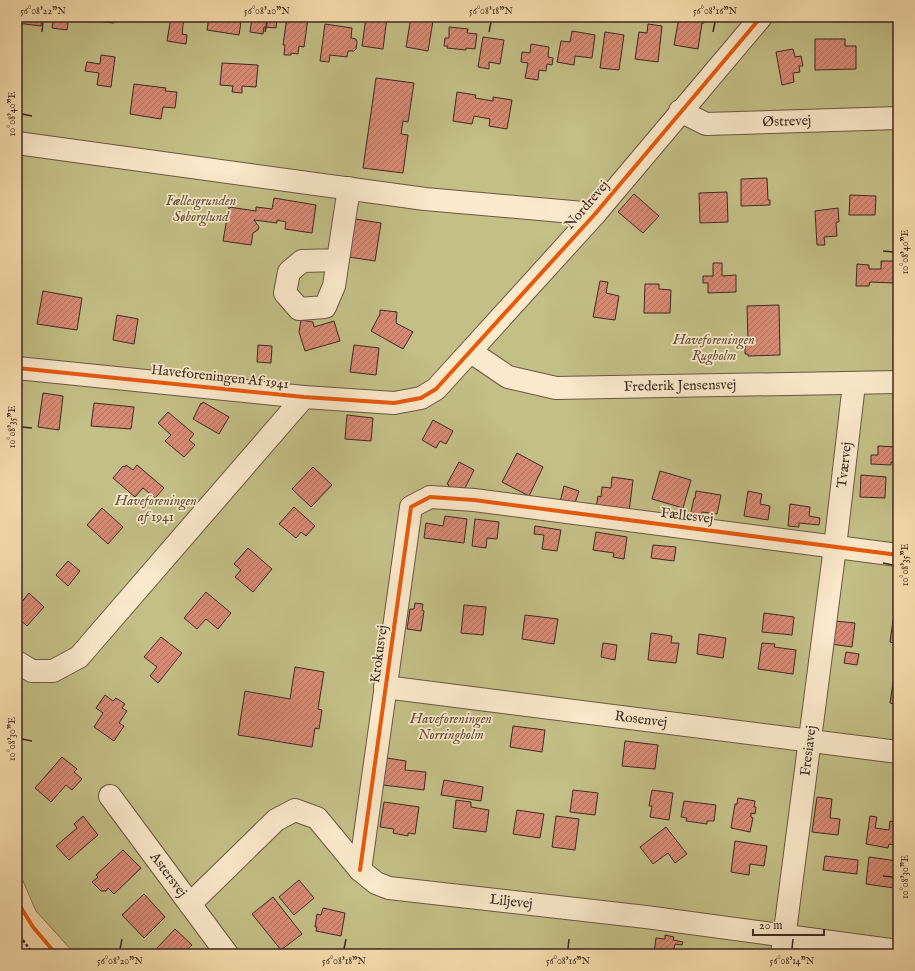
<svg xmlns="http://www.w3.org/2000/svg" width="915" height="971" viewBox="0 0 915 971" font-family="'IM FELL English',serif">
	<style>
		.garden { fill: #c3bf86; stroke: #807454 }
		.building { fill: url(#building-hatch); stroke: #3d2921 }
		.lines { fill: none; stroke-linecap: round; stroke-linejoin: round }
		.minor-casing { stroke: #6c5644; stroke-width: 24 }
		.path { stroke: #3d2921; stroke-width: 2.5; stroke-dasharray: 3 2; stroke-linecap: butt }
		.minor { stroke: #fae9ca; stroke-width: 22 }
		.cycleway-casing { stroke: #fae9ca; stroke-width: 6 }
		.cycleway { stroke: #e8590c; stroke-width: 4 }
		.ticks { fill: none; stroke: #3d2921; stroke-width: 1.5 }
		.labels { text-anchor: middle; dominant-baseline: central; stroke-width: 3.5; stroke-linejoin: round; paint-order: stroke }
		.street-label { font-size: 14px; fill: #3d2921; stroke: #fae9ca }
		.park-label { font-size: 14px; font-style: italic; fill: #5e4e3a; stroke: #fae9ca }
		.neatline { fill: none; stroke: #3d2921; stroke-width: 1.5 }
		.ticks-label { font-size: 10px; text-anchor: middle; fill: #3d2921 }
	</style>
	<defs>
		<pattern id="building-hatch" width="6" height="6" patternUnits="userSpaceOnUse"><rect width="6" height="6" fill="#d88b74"/><path d="M-1 1l2-2M0 6l6-6M5 7l2-2" fill="none" stroke="#b0725f"/></pattern>
	</defs>
	<rect width="100%" height="100%" fill="#f7ddae"/>
	<filter id="stains"><feTurbulence type="fractalNoise" baseFrequency=".005" numOctaves="4"/><feColorMatrix values="0 0 0 0 .2 0 0 0 0 .09 0 0 0 0 .02 0 0 0 .5 -.17"/></filter>
	<radialGradient id="worn" r=".72"><stop offset=".6" stop-color="#630" stop-opacity="0"/><stop offset="1" stop-color="#630" stop-opacity=".3"/></radialGradient>
	<!-- garden -->
	<path class="garden" d="M17,17H898V954H75L36,911L17,867Z"/>
	<!-- building -->
	<g class="building">
		<path d="M17,17H42L41,26L17,23Z"/>
		<path d="M54,17H69L67,30L52,28Z"/>
		<path d="M95,17H115L114,23L94,21Z"/>
		<path d="M136,17H156V20Z"/>
		<path d="M171,17H184L182,34L187,35L186,44L167,41Z"/>
		<path d="M209,17H226V20L241,22L239,35L207,30Z"/>
		<path d="M252,17H277L276,28L264,27L263,34L250,32Z"/>
		<path d="M287,17L308,18L304,47L299,46L298,54L291,53V55H284L285,45H283Z"/>
		<path d="M366,17H387L383,49L362,46Z"/>
		<path d="M411,17L433,21L428,51L406,47Z"/>
		<path d="M679,17H705L704,23H702L698,49L674,45Z"/>
		<path d="M325,24L352,28L351,38L356,39L357,42L356,49L354,51H348L347,57L330,55L329,62L320,61Z"/>
		<path d="M648,24L662,26L658,62L635,59L639,32L647,33Z"/>
		<path d="M449,27L468,29L467,33L477,34L475,49L466,48V50L447,48L448,46H444L445,38H449Z"/>
		<path d="M572,31L595,35L592,58L575,56L574,65L557,62L561,41L570,42Z"/>
		<path d="M605,32L624,35L619,70L600,68Z"/>
		<path d="M483,37L504,40L500,64L489,62V69L478,67Z"/>
		<path d="M815,39H845V46H856V69L815,70Z"/>
		<path d="M531,44L549,47L548,57L553,58L552,65L547,64L546,71L539,70L538,80L525,78L528,63L521,62L522,52L530,53Z"/>
		<path d="M793,49L795,57L801,56L803,66H799L800,72L793,73L794,82L782,85L776,52Z"/>
		<path d="M101,55L115,57L111,87L97,85L99,73L85,71L87,62L100,64Z"/>
		<path d="M222,63L258,65L256,87L242,86V93L232,92L233,86L220,85Z"/>
		<path d="M376,78L414,83L408,122L403,121L401,134L408,135L403,173L363,168Z"/>
		<path d="M134,84L166,88L165,91L177,92L175,108L163,107L161,119L130,114Z"/>
		<path d="M457,92L476,95L475,98L493,101V97L512,100L507,129L489,126L490,119L474,116L472,124L453,121Z"/>
		<path d="M767,178L768,200H770V205L741,206V179Z"/>
		<path d="M727,192L728,222L700,223L699,193Z"/>
		<path d="M634,194L659,216L643,233L618,212Z"/>
		<path d="M850,195L876,196L875,215H849Z"/>
		<path d="M274,198L316,205L312,233L285,229L286,222L277,220V223L254,220L259,227L258,230L253,233L251,245L223,241L229,207L256,211V207L272,209Z"/>
		<path d="M838,208L839,222H836L837,236L824,237L825,245H817L815,211Z"/>
		<path d="M355,219L381,223L375,261L349,257Z"/>
		<path d="M881,261H895L894,283L870,282L869,286H856L857,264L869,265V269H881Z"/>
		<path d="M713,263H722V276L736,275V292L708,293V283H703V276H713Z"/>
		<path d="M600,281L608,282L606,293L619,296L615,320L593,317Z"/>
		<path d="M645,284H659V289L671,290L670,313H644Z"/>
		<path d="M43,291L82,298L77,330L37,324Z"/>
		<path d="M779,305L780,355L748,356V354H745V342H748L747,306Z"/>
		<path d="M380,310L397,312L396,323L413,332L403,349L371,331L380,314Z"/>
		<path d="M117,315L138,319L134,344L113,340Z"/>
		<path d="M301,320L313,322L314,327L334,321L340,341L305,351L299,332Z"/>
		<path d="M258,345L272,346L271,363L257,362Z"/>
		<path d="M354,345L379,348L376,375L350,372Z"/>
		<path d="M17,382L22,383L20,409H17Z"/>
		<path d="M43,393L63,396L59,430L38,427Z"/>
		<path d="M203,402L229,417L219,434L193,419L201,403L202,404Z"/>
		<path d="M94,403L134,407L131,429L91,426Z"/>
		<path d="M168,412L194,434L189,440L195,445L184,457L165,441L171,435L158,423Z"/>
		<path d="M347,415L373,418L371,441L345,439Z"/>
		<path d="M433,420L453,431L446,444L440,441L436,448L422,440Z"/>
		<path d="M878,446L898,447V462H891V465L871,464V455H878Z"/>
		<path d="M517,453L543,467L529,496L502,482Z"/>
		<path d="M459,462L474,470L463,492L453,490L448,487L449,485L447,484Z"/>
		<path d="M126,465L133,470L137,465L164,488L155,498L143,488L135,497L113,478L123,466L125,467Z"/>
		<path d="M313,467L332,485L311,507L292,489Z"/>
		<path d="M660,471L691,480L683,508L652,499Z"/>
		<path d="M861,475L886,477L885,498L860,497Z"/>
		<path d="M612,477L633,480L629,512L596,508L598,496L601,497L602,487L611,488Z"/>
		<path d="M564,486L579,491L574,506L560,502Z"/>
		<path d="M696,491L721,495L717,514L702,512L701,519L690,517L694,498H695Z"/>
		<path d="M748,491L762,494L760,504L770,506L768,520L744,516Z"/>
		<path d="M790,504L810,507L809,516L820,518L819,525L799,523V527L788,526Z"/>
		<path d="M294,507L315,526L306,536L301,532L296,538L279,524Z"/>
		<path d="M102,508L123,527L108,544L87,525Z"/>
		<path d="M445,516L467,519L464,543L424,538L426,523L443,526Z"/>
		<path d="M475,519L499,522L497,539L487,538L486,548L472,546Z"/>
		<path d="M535,526L561,530L557,551L542,549L544,535L534,534Z"/>
		<path d="M596,532L627,537L624,559L613,557L614,553L593,550Z"/>
		<path d="M653,545L676,547L674,561L651,558Z"/>
		<path d="M248,548L272,569L253,592L235,577L241,570L234,564Z"/>
		<path d="M68,561L80,571L68,586L56,575Z"/>
		<path d="M206,592L231,613L218,629L206,619L197,629L184,618Z"/>
		<path d="M29,593L44,607L27,626L17,617V611L22,606L20,604Z"/>
		<path d="M415,603L423,604L422,610L424,611L421,631L407,629L410,609H414Z"/>
		<path d="M464,605L486,607L483,635L461,633Z"/>
		<path d="M764,613L794,617L792,635L762,632Z"/>
		<path d="M525,615L558,619L554,644L522,639Z"/>
		<path d="M893,620L898,621V647L893,646L894,643L890,642Z"/>
		<path d="M834,621L855,623L852,647L831,644Z"/>
		<path d="M651,633L672,636L671,643H679L676,663L648,660Z"/>
		<path d="M699,634L726,638L723,658L697,654Z"/>
		<path d="M161,637L182,653L158,683L150,676L157,667L144,657Z"/>
		<path d="M603,643L617,645L615,660L601,657Z"/>
		<path d="M762,643L775,644L774,647L796,650L793,674L758,669Z"/>
		<path d="M846,652L859,654L857,665L844,663Z"/>
		<path d="M295,667L324,672L318,709L322,710L319,729L315,728L312,747L238,735L245,691L290,699Z"/>
		<path d="M894,676L898,677V705L890,703Z"/>
		<path d="M105,695L113,701L116,698L125,704L122,708L127,711L119,723L124,726L114,741L94,727L103,713L96,708Z"/>
		<path d="M513,726L545,730L542,752L510,747Z"/>
		<path d="M625,741L658,745L655,769L622,766Z"/>
		<path d="M62,757L77,769L74,772L82,779L72,790L66,785L51,802L35,788Z"/>
		<path d="M387,758L406,761L405,770L426,772L424,790L383,785Z"/>
		<path d="M444,780L483,787L481,801L441,795Z"/>
		<path d="M573,790L598,793L595,815L570,812Z"/>
		<path d="M652,790L673,793L669,820L650,817L652,806H649Z"/>
		<path d="M817,797L832,799L830,818L840,819L838,835L812,832Z"/>
		<path d="M738,798L755,801L754,807H756L755,814L751,813V817L753,818L750,832L731,828L735,804H737Z"/>
		<path d="M456,800L471,802V807L489,810L486,832L453,828Z"/>
		<path d="M684,801L716,805L714,821H707V824L686,821L687,818L681,817Z"/>
		<path d="M384,802L419,807L415,834L408,833V836L393,833L394,829L380,827Z"/>
		<path d="M517,810L544,814L540,838L513,834Z"/>
		<path d="M83,816L98,835L69,860L56,846L77,828L74,824Z"/>
		<path d="M556,816L579,819L575,850L552,847Z"/>
		<path d="M870,816L877,817L875,828L889,830L890,821L898,823V846L889,844L888,848L866,844Z"/>
		<path d="M666,827L687,854L675,863L668,853L653,864L640,847Z"/>
		<path d="M735,841L767,846L764,866L750,864L749,875L731,872Z"/>
		<path d="M123,850L141,868L114,894L108,888L106,891H101L92,882L98,877L96,875Z"/>
		<path d="M825,856L858,860L857,874L823,870Z"/>
		<path d="M869,857L897,861L894,888L866,884Z"/>
		<path d="M299,880L314,898L294,915L279,897Z"/>
		<path d="M144,894L165,917L144,938L122,915Z"/>
		<path d="M273,897L302,934L281,950L252,914Z"/>
		<path d="M323,908L345,913L341,936L316,931L317,927H315L317,914L321,915Z"/>
		<path d="M175,929L192,945L183,954H163L157,948Z"/>
		<path d="M665,935L674,937L673,940L683,942L682,945L675,944L673,954H654L656,938L665,939Z"/>
		<path d="M377,949L401,951L400,954H376Z"/>
	</g>
	<g class="lines">
		<defs>
			<g id="minor">
				<path id="s1" d="M680,111L706,124L898,118"/>
				<path d="M17,143L425,199L595,214"/>
				<path d="M338,260L302,261L289,272L285,293L299,309L325,307L334,286L349,188"/>
				<path id="s2" d="M471,352L508,377L556,388L898,382"/>
				<path d="M17,368L304,397L394,403L421,398L436,389L595,214L761,17"/>
				<path d="M17,662L32,671H53L79,657L304,397"/>
				<path id="s3" d="M385,687L898,752"/>
				<path id="s4" d="M110,796L227,954"/>
				<path d="M360,870L411,507L430,497L474,500L898,555"/>
				<path id="s5" d="M190,904L276,820L295,810L317,818L360,870L376,883L389,888L646,917L898,951"/>
				<path id="s6" d="M782,954L835,547L854,384"/>
			</g>
		</defs>
		<!-- minor casing -->
		<use href="#minor" class="minor-casing"/>
		<!-- path -->
		<path class="path" d="M17,932L33,954"/>
		<!-- minor -->
		<use href="#minor" class="minor"/>
		<defs>
			<g id="cycleway">
				<path d="M17,368L304,397L394,403L421,398L436,389L595,214L761,17"/>
				<path d="M360,870L411,507L430,497L474,500L898,555"/>
				<path d="M17,901L33,927L56,954"/>
			</g>
		</defs>
		<!-- cycleway casing -->
		<use href="#cycleway" class="cycleway-casing"/>
		<!-- cycleway -->
		<use href="#cycleway" class="cycleway"/>
	</g>
	<!-- ticks -->
	<path class="ticks" d="M42,32L43,22M265,32L267,22M489,32L491,22M713,32L715,22M22,114L32,116M883,251L893,252M22,427L32,428M883,563L893,565M22,739L32,741M883,876L893,877M120,949L122,939M344,949L346,939M568,949L569,939M792,949L793,939"/>
	<g class="labels">
		<!-- street labels -->
		<g class="street-label">
			<text stroke="none"><textPath href="#s1" startOffset="110">Østrevej</textPath></text>
			<text transform="translate(587 205) rotate(-49)">Nordrevej</text>
			<text transform="translate(220 377) rotate(6)">Haveforeningen Af 1941</text>
			<text stroke="none"><textPath href="#s2" startOffset="218">Frederik Jensensvej</textPath></text>
			<text stroke="none"><textPath href="#s6" startOffset="493">Tværvej</textPath></text>
			<text transform="translate(687 516) rotate(7)">Fællesvej</text>
			<text transform="translate(379 654) rotate(-82)">Krokusvej</text>
			<text stroke="none"><textPath href="#s3" startOffset="258">Rosenvej</textPath></text>
			<text stroke="none"><textPath href="#s6" startOffset="205">Fresiavej</textPath></text>
			<text stroke="none"><textPath href="#s4" startOffset="98">Astersvej</textPath></text>
			<text stroke="none"><textPath href="#s5" startOffset="390">Liljevej</textPath></text>
		</g>
		<!-- park labels -->
		<g class="park-label">
			<text x="201" y="201">Fællesgrunden<tspan x="201" dy="16">Søborglund</tspan></text>
			<text x="714" y="340">Haveforeningen<tspan x="714" dy="16">Rugholm</tspan></text>
			<text x="156" y="501">Haveforeningen<tspan x="156" dy="16">af 1941</tspan></text>
			<text x="451" y="719">Haveforeningen<tspan x="451" dy="16">Norringholm</tspan></text>
		</g>
	</g>
	<!-- margin -->
	<rect width="915" height="971" fill="none" stroke="#f7ddae" stroke-width="44"/>
	<!-- scale -->
	<path d="M753 929v6h71v-6" fill="none" stroke="#3d2921" stroke-width="2"/>
	<text x="759" y="929" font-size="12" fill="#3d2921" stroke="#fae9ca" stroke-width="3" paint-order="stroke">20 m</text>
	<rect x="22" y="22" width="871" height="927" class="neatline"/>
	<g class="ticks-label">
		<text x="43" y="14">56°08'22"N</text>
		<text x="267" y="14">56°08'20"N</text>
		<text x="491" y="14">56°08'18"N</text>
		<text x="715" y="14">56°08'16"N</text>
		<text transform="translate(11 114) rotate(-90)" y="4">10°08'40"E</text>
		<text transform="translate(904 252) rotate(-90)" y="4">10°08'40"E</text>
		<text transform="translate(11 427) rotate(-90)" y="4">10°08'35"E</text>
		<text transform="translate(904 565) rotate(-90)" y="4">10°08'35"E</text>
		<text transform="translate(11 739) rotate(-90)" y="4">10°08'30"E</text>
		<text transform="translate(904 877) rotate(-90)" y="4">10°08'30"E</text>
		<text x="120" y="964">56°08'20"N</text>
		<text x="344" y="964">56°08'18"N</text>
		<text x="568" y="964">56°08'16"N</text>
		<text x="792" y="964">56°08'14"N</text>
	</g>
	<rect width="100%" height="100%" filter="url(#stains)"/>
	<rect width="100%" height="100%" fill="url(#worn)"/>
</svg>
